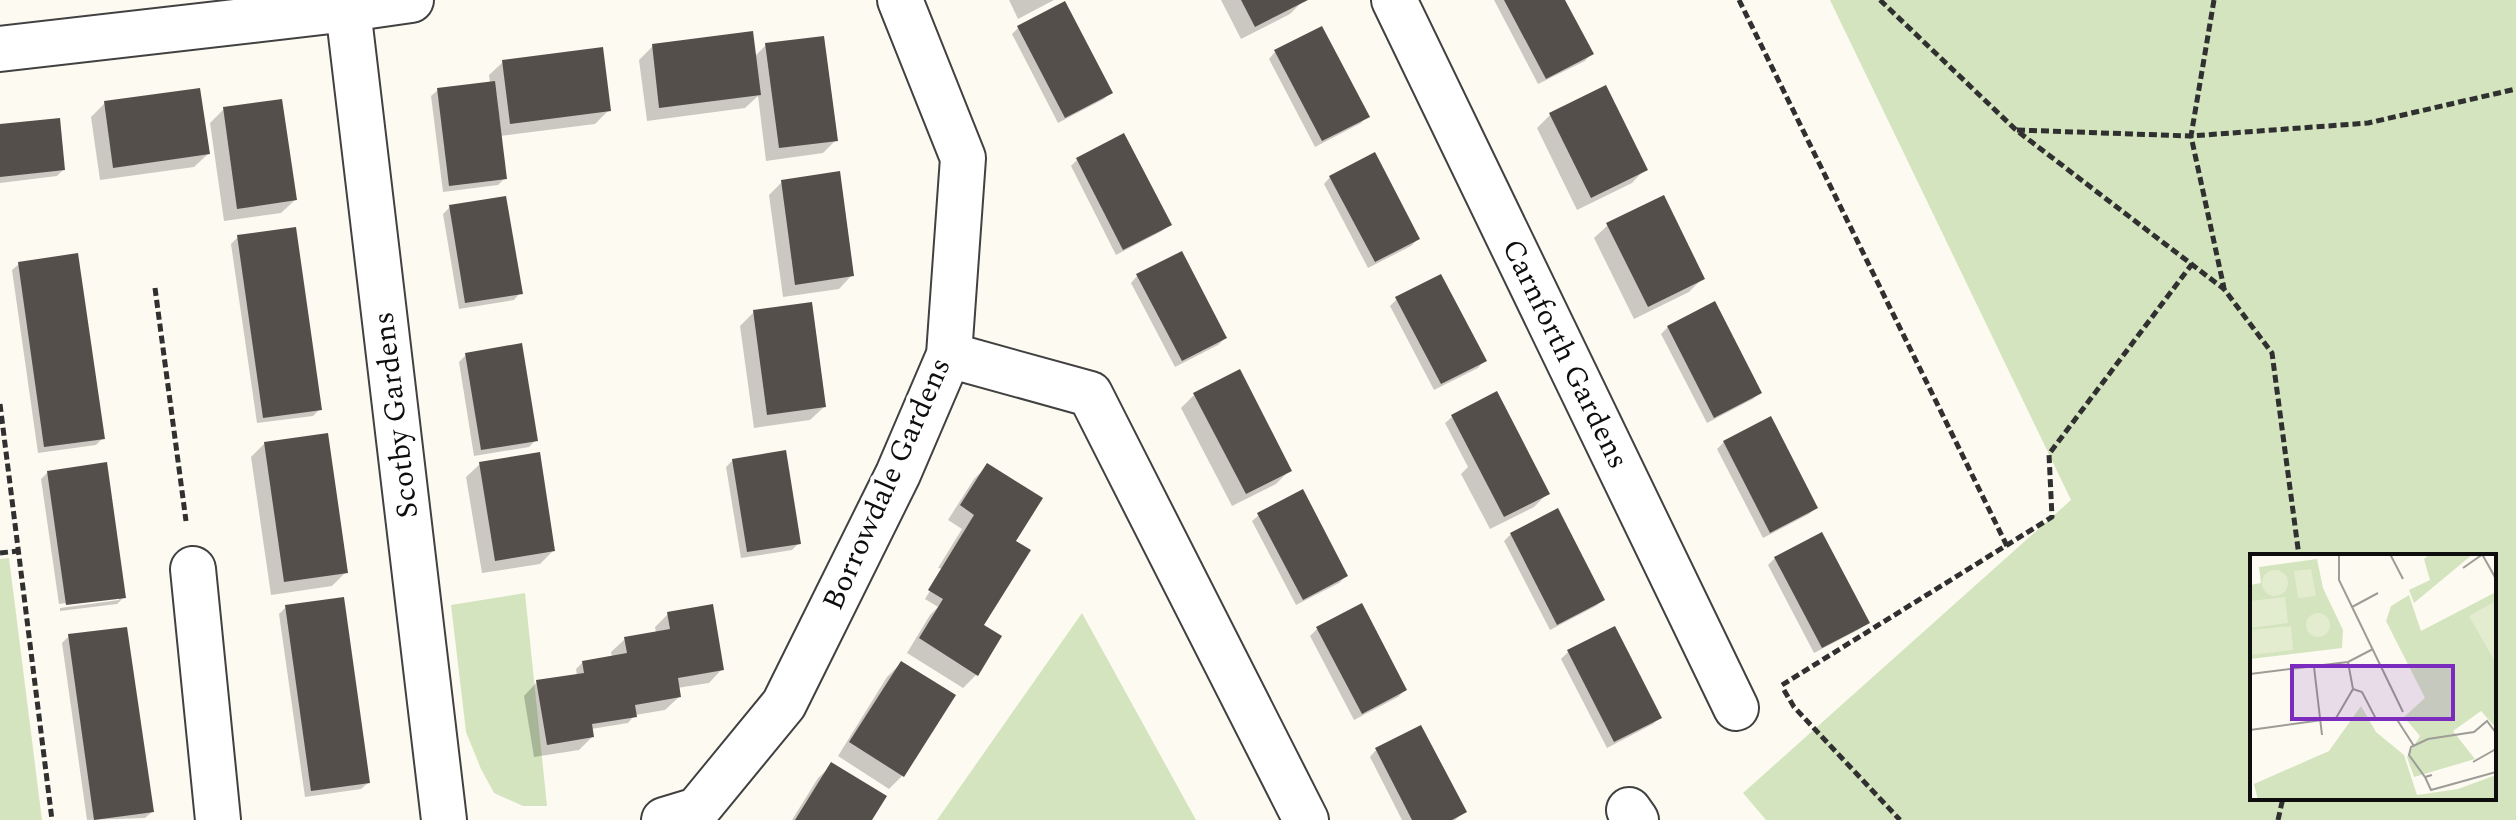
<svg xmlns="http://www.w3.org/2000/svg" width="2516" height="820" viewBox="0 0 2516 820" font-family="Spectral,serif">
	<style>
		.green { fill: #d3e4bf; fill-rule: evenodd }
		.shadow { fill: #0003 }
		.building { fill: #554f4c }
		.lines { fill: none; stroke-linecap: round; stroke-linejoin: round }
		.minor-casing { stroke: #414141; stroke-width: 48 }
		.path { stroke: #303030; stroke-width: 5; stroke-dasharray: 8 4; stroke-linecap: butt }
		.minor { stroke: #fff; stroke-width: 44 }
		.labels { text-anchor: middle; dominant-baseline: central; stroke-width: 8; stroke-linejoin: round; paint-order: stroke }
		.street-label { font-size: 30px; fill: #0e0e0e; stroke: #fff }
		.inset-road { fill: none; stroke: #9d9c96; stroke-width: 2 }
		.view { fill: #7b2cbf; fill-opacity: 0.15; stroke: #7b2cbf; stroke-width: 4 }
		.inset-edge { fill: none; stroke: #0e0e0e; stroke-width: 4 }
	</style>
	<rect width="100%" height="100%" fill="#fdfbf1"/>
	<!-- green -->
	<g class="green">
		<path d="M1830,0H2516V820H1766L1743,793L2071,500ZM2252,556H2494V798H2252Z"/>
		<path d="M9,558L42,820H0V559Z"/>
		<path d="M525,593L547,806H523L494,793L481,769L466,732L451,605Z"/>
		<path d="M1082,613L1196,820H937Z"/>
	</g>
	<!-- shadow -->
	<g class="shadow">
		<path d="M1009,0H1054L1018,19Z"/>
		<path d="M1221,0H1304L1290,14L1241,39Z"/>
		<path d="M1494,0H1563L1591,54L1585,61L1538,84Z"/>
		<path d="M1019,27L1111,92L1104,99L1058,123L1012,34Z"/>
		<path d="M766,45L836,140L823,153L766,161L758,96L745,108L647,121L639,60L653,46L754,57Z"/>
		<path d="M1275,52L1367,116L1361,123L1315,147L1269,59Z"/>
		<path d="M503,62L609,110L595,124L500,136L505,178L498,185L443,192L431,96L438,90L490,83L489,75Z"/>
		<path d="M105,103L208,154L194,167L100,180L91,117Z"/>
		<path d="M224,109L295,200L281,213L224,221L210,123Z"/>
		<path d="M1550,115L1645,169L1632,183L1577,210L1537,128Z"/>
		<path d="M0,126L63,170L57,176L0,183Z"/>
		<path d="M1078,159L1169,225L1162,231L1116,255L1071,166Z"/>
		<path d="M1330,177L1418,239L1411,246L1368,268L1324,184Z"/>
		<path d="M782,182L852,275L839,289L783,297L769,195Z"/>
		<path d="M450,207L520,293L514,300L459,309L443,214Z"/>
		<path d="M1608,225L1703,278L1689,292L1634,319L1594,238Z"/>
		<path d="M238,237L320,409L313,416L257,423L231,244Z"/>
		<path d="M19,264L103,438L96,445L38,453L12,270Z"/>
		<path d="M1137,276L1225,338L1218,345L1175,367L1131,283Z"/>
		<path d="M1397,299L1484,361L1478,368L1434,390L1390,306Z"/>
		<path d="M754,312L824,407L810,420L754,428L740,326Z"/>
		<path d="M1668,327L1760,393L1753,399L1707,423L1661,334Z"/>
		<path d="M466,355L536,440L529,447L474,456L459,362Z"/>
		<path d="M1194,395L1290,470L1276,484L1232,506L1181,408Z"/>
		<path d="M1452,417L1548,493L1534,507L1490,529L1461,474L1468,467L1445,423Z"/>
		<path d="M1724,442L1816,508L1809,514L1763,538L1717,449Z"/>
		<path d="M265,443L346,572L332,586L271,595L251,457Z"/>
		<path d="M733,460L799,543L792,550L741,558L726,467Z"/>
		<path d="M480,464L553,551L540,564L482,573L466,477Z"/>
		<path d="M988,465L1014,542L981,625L976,675L963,688L907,653L930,615L938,607L925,599L943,569L938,568L962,529L948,520L974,479Z"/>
		<path d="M48,472L124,597L117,604L60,611V608L119,600V596L59,604L41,479Z"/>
		<path d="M1259,515L1346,576L1339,583L1296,605L1252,521Z"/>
		<path d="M1511,534L1603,600L1596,606L1550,630L1504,541Z"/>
		<path d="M1775,558L1867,623L1860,629L1814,653L1768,565Z"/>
		<path d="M286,607L368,783L361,789L305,797L279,614Z"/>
		<path d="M668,614L722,669L709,683L677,688L679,697L665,710L635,715L628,723L591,729L592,737L579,750L534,757L524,696L537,682L577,676L576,669L583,662L612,657L611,652L625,639L656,633L655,627Z"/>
		<path d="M1614,628L1660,717L1653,724L1607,748L1561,659L1568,652Z"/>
		<path d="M1317,629L1405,690L1398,697L1354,720L1310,636Z"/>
		<path d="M69,636L152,812L145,818L87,820L62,643Z"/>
		<path d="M901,663L903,775L889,789L838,756L887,677Z"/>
		<path d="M1376,750L1464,812L1455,820H1402L1370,757Z"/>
		<path d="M832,765L869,820H792L818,778Z"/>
	</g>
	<!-- building -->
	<g class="building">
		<path d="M1241,0H1308L1255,27Z"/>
		<path d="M1504,0H1565L1594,54L1546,79Z"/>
		<path d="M1065,1L1113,93L1065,118L1017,26Z"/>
		<path d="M1322,26L1370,117L1322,141L1274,50Z"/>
		<path d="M753,31L761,95L659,108L652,44Z"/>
		<path d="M824,36L838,141L779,148L765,43Z"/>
		<path d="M603,47L611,111L510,124L502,60Z"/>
		<path d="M495,81L507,179L449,186L437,88Z"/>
		<path d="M1606,85L1648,170L1591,198L1549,113Z"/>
		<path d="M200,88L210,154L113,168L104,101Z"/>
		<path d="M282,99L297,200L237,209L223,107Z"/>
		<path d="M60,118L65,170L0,177V124Z"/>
		<path d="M1124,133L1172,225L1123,250L1076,158Z"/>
		<path d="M1375,152L1420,239L1375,262L1329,176Z"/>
		<path d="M840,171L854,276L795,285L781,180Z"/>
		<path d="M1664,195L1705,279L1648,307L1606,223Z"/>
		<path d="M506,196L523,294L465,303L449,205Z"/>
		<path d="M296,227L322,410L263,418L237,235Z"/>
		<path d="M1182,251L1227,338L1182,361L1136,274Z"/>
		<path d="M78,253L105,439L44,447L18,262Z"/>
		<path d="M1441,274L1487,361L1441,384L1395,297Z"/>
		<path d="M1715,301L1762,393L1714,418L1667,326Z"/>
		<path d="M812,302L826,407L767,415L753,310Z"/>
		<path d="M522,343L538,441L481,450L465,353Z"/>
		<path d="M1240,369L1292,471L1246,494L1193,393Z"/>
		<path d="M1497,391L1550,494L1504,517L1451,415Z"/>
		<path d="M1771,416L1818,508L1770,533L1723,441Z"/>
		<path d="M328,433L348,573L284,582L264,442Z"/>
		<path d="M786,450L801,544L747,552L732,459Z"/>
		<path d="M540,452L555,551L495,561L479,462Z"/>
		<path d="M107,462L126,598L66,605L47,471Z"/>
		<path d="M987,463L1043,498L1016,541L1031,550L984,625L1002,636L978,676L919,638L943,599L928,590L974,515L960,505Z"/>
		<path d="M1303,489L1348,576L1303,600L1257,513Z"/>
		<path d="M1558,508L1605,600L1557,625L1510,533Z"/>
		<path d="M1822,532L1870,623L1822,648L1774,557Z"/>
		<path d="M344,597L370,783L311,791L285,605Z"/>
		<path d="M1362,603L1407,690L1362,714L1316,627Z"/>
		<path d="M713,604L724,670L678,678L681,697L635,705L637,717L592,724L594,737L547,745L536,680L584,673L582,661L627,653L624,637L670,629L667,612Z"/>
		<path d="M1615,626L1662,718L1614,742L1567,650Z"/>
		<path d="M127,627L154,812L94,820L68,634Z"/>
		<path d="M901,661L956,695L904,777L849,742Z"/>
		<path d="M1421,725L1467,812L1452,820H1412L1375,748Z"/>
		<path d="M831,762L887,796L872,820H795Z"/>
	</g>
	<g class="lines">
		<defs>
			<g id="minor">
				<path d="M1394,0L1736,708"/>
				<path d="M348,9L444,820"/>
				<path d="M0,49L348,9L411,0"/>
				<path d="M949,355L1090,394L1306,820"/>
				<path d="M193,569L218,820"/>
				<path d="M1629,810L1636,820"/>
				<path d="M664,820L697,810L784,704L898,474L949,355L963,158L900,0"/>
			</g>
		</defs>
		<!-- minor casing -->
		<use href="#minor" class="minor-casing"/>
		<!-- path -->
		<g class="path">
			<path d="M1739,0L2007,546"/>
			<path d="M1880,0L2016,130L2224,289L2272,353L2299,556"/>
			<path d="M2214,0L2191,136L2224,288"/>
			<path d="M2017,130L2191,136L2368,123L2516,89"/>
			<path d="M155,288L186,521"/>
			<path d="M0,404L52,820"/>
			<path d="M0,553L18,551"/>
			<path d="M1782,685L2052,517L2049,454L2192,264"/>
			<path d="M1784,690L1794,707L1900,820"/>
			<path d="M2278,820L2283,798"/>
		</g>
		<!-- minor -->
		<use href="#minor" class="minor"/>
	</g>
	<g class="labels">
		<!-- street labels -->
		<g class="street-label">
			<text transform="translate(1565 354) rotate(64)">Carnforth Gardens</text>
			<text transform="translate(396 415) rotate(-97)">Scotby Gardens</text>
			<text transform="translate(887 484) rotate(-66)">Borrowdale Gardens</text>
		</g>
	</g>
	<!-- overview -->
	<g transform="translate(2250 554)">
		<rect width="246" height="246" fill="#fdfbf1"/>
		<path d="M180,0H223L164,49L159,36L180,26L174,5ZM67,5L73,34L93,76L92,94L0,105V31L11,29L9,13ZM246,38V174L231,157L203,177L225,205L164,223L157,203L170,182L154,163L175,144L136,67L141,52L159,41L171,77ZM111,152L126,178L154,201L167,241L208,235L246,221V246H8L4,230L79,197Z" fill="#d3e4bf"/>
		<path d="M61,15L66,42L48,44L44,17ZM12 29a13 13 0 1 1 26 0a13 13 0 1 1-26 0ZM35,43L38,69L0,74V47ZM246,47V104L244,106L219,62ZM56 71a12 12 0 1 1 24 0a12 12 0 1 1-24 0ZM41,72L43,96L1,101L0,76Z" fill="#e3eccf"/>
		<path class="inset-road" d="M89,0V26L153,158M140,0L153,25M232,0L246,25M213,14L233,0M102,53L128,39M64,113L72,181M0,120L98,108L123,95M103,135L112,138L126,165M146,164L164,192M0,176L86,164L103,135L98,108M223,208L246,195M182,221L175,223L159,201L161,193L178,185L224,178L237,167L246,179M175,223L181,236L246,218"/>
		<path class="view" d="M42,112H203V165H42Z"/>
		<rect width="246" height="246" class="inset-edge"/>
	</g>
</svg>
